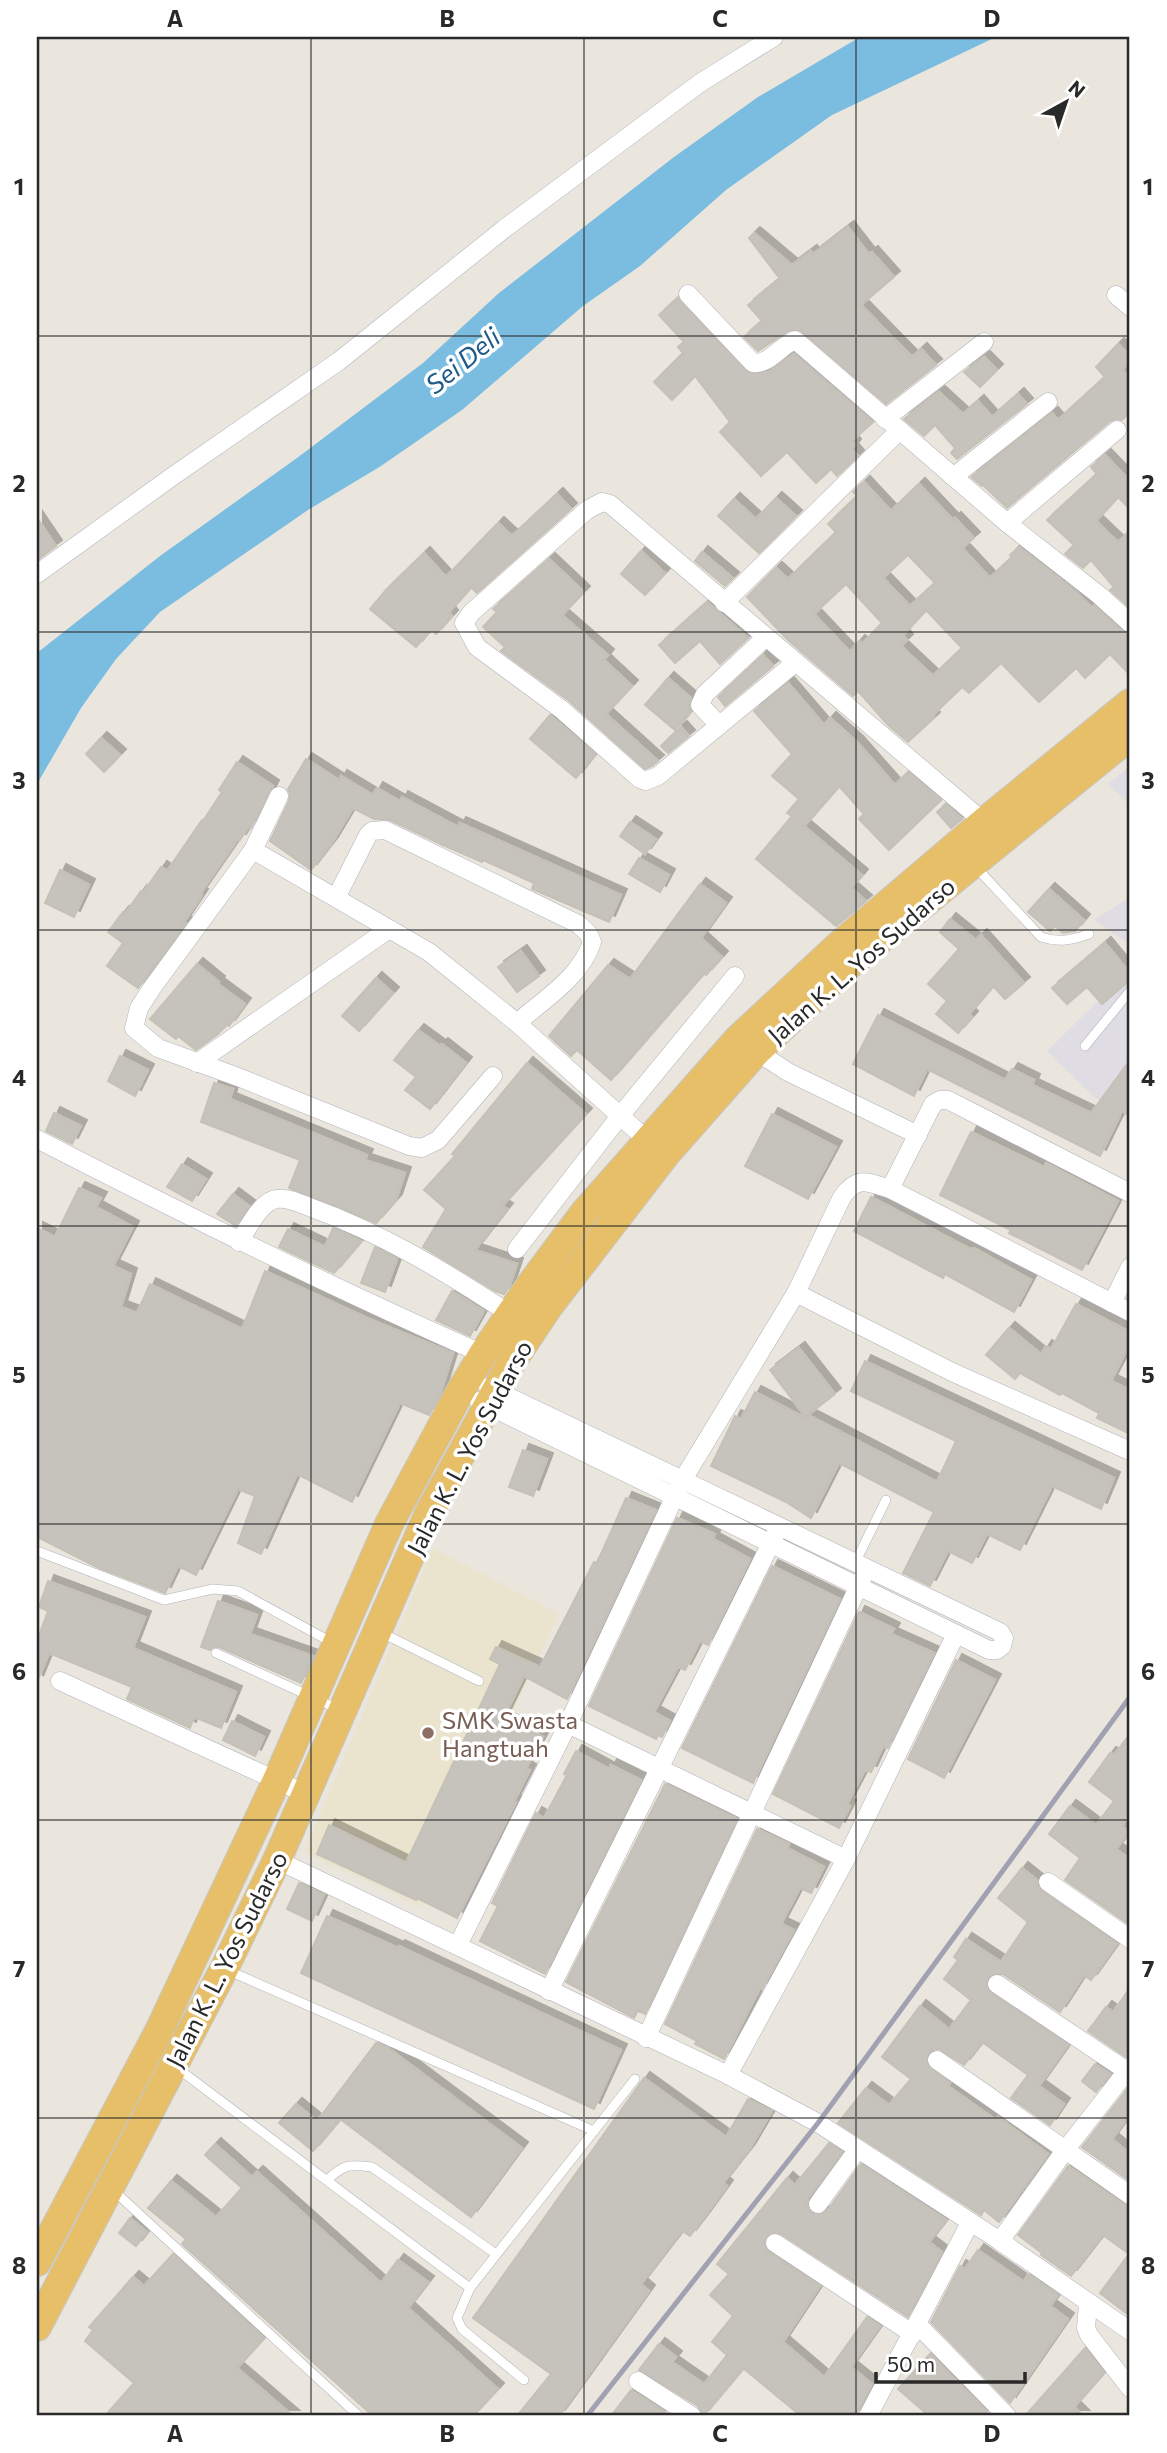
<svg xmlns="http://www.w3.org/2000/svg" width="1167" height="2453" viewBox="0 0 1167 2453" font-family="Commissioner,sans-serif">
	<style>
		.industrial { fill: #dfdde3 }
		.education { fill: #eae4ce }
		.water { fill: #7bbce1 }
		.building { fill: #c6c2bc; stroke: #c5c1b7; stroke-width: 2; fill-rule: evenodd; filter: url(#shadow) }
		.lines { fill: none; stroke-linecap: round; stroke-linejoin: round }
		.service-casing { stroke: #b0b2bc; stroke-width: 10 }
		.minor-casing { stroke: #b0b2bc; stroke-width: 19 }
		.trunk-casing { stroke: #c7c7c7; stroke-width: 30 }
		.service { stroke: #fff; stroke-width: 9 }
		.minor { stroke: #fff; stroke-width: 18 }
		.trunk { stroke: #e7bf68; stroke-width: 28 }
		.rail { stroke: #a0a1b2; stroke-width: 5 }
		.grid { fill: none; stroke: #292929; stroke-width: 2; stroke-opacity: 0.55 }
		.education-dot { fill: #8d6e63; stroke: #fff; stroke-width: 2.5 }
		.labels { text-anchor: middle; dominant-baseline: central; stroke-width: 7; stroke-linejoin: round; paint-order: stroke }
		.street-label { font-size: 24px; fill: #292929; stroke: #fff }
		.education-label { font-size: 24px; fill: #785e54; stroke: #fff; text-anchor: start }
		.water-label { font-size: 26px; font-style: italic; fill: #1c5a8b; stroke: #fff }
		.neatline { fill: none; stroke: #292929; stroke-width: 2.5 }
		.grid-label { font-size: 23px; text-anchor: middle; font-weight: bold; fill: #292929 }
	</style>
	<defs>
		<filter id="shadow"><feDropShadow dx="6" dy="-6" stdDeviation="0" flood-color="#0004"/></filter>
	</defs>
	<rect width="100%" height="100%" fill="#eae6dd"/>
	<!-- industrial -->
	<g class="industrial">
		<path d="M1130,766V805L1108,784Z"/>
		<path d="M1130,897V945L1094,920Z"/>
		<path d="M1130,970V1122L1093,1096L1047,1051Z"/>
	</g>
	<!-- education -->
	<path class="education" d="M433,1548L559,1614L420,1907L304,1852Z"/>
	<!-- water -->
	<path class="water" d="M860,37H996L832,115L726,190L640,266L583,306L462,410L381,466L308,510L160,612L116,659L81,708L37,784V653L160,556L297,458L423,363L499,293L674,157L758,97Z"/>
	<!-- building -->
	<g class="building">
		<path d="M848,227L869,254L872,252L894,277L861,305L912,357L921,349L936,365L886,404L801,331L790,330L758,351L744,337L762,321L748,305L780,279L749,238L754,233L792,265L811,251L813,254Z"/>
		<path d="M678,298L748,373L768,372L794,354L873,422L852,441L855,445L852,449L858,456L837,476L831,469L816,483L787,452L761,476L720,432L730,422L695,376L672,400L654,382L683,353L678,347L684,342L659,315Z"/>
		<path d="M1118,344L1130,356V361L1122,370L1130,377V412L1122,420L1116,419L1110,421L1007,508L983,485L982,486L971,477L1052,413L1058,420L1105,377L1096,367Z"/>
		<path d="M984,357L997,370L980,387L964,372Z"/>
		<path d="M939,392L963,414L978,401L992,417L1018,394L1027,404L957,459L951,453L955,448L935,425L924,436L904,419Z"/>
		<path d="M1105,455L1130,481V509L1118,497L1096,521L1118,542L1130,531V608L1110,590L1114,587L1091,560L1083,568L1065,554L1074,545L1047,520L1097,474L1091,467Z"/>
		<path d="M864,482L891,511L919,484L953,520L955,518L974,538L962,548L990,578L1012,557L1010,555L1019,547L1074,590L1092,608L1094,606L1122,631L1130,634V675L1110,654L1085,678L1076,668L1039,702L1001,663L969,693L962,687L932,716L934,718L908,742L888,725L858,691L853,696L788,640L747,597L776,568L788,579L836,532L828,524L857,496L853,492ZM908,555L935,583L910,606L883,578ZM846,584L882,623L862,644L859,641L850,652L814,614ZM926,610L962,648L933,676L901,646L907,640L903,635Z"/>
		<path d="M557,494L571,509L477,593L471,587L449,612L452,616L436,634L431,629L416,647L370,609L386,590L424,553L446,577L498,523L512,536Z"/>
		<path d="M776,498L796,516L759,553L718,516L734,499L756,519Z"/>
		<path d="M37,518L56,546L37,560Z"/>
		<path d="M641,551L665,573L645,595L621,574Z"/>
		<path d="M702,552L733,578L725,586L695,561Z"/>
		<path d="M549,559L584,592L562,615L608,655L604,660L632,686L606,714L658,761L652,766L645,769L568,700L501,651L505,647L483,627L497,612L493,609Z"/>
		<path d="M707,602L748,638L720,664L700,641L675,663L659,645Z"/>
		<path d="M763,655L773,666L725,706L718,697Z"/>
		<path d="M668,678L691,698L689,706L691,711L675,730L645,705Z"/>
		<path d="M788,683L824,725L830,718L857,742L895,785L908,772L941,800L889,850L859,819L864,814L839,786L804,826L862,875L851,888L866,901L836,926L756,859L792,816L787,813L799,799L772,776L792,754L754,711Z"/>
		<path d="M550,715L595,754L576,778L530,739Z"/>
		<path d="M681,727L689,736L668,753L661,746Z"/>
		<path d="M101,738L120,755L104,772L86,754Z"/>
		<path d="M306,759L339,780L341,776L373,795L377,788L400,801L402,797L458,827L460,823L621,895L609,922L532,889L534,883L483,860L482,862L443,845L390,820L374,819L353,808L332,843L311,870L270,841L289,801L290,794L288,789Z"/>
		<path d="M237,762L273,786L251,828L249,826L240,840L238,839L200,894L202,895L184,922L186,923L138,988L107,966L123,943L108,932L123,912L125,914L141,891L143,893L161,867L167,871L202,820L203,821L222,792L219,790Z"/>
		<path d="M946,804L962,819L951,828L937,812Z"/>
		<path d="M630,822L656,839L645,854L620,836Z"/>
		<path d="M639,858L669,875L660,892L629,874Z"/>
		<path d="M60,870L89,885L74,917L45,903Z"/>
		<path d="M700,884L726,903L701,938L722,957L706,975L704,973L611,1080L577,1050L571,1056L549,1036L608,965L630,979Z"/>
		<path d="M1049,889L1084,920L1075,931L1063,933L1055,926L1050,931L1028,912Z"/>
		<path d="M950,919L976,940L981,935L1024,983L1005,999L993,986L969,1014L972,1017L958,1033L936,1014L947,1001L928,984L959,949L940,932Z"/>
		<path d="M1105,943L1130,973V980L1102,1004L1087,987L1067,1004L1052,988Z"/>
		<path d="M521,951L539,976L517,992L498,967Z"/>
		<path d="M197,964L219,982L218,984L245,1004L229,1026L227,1024L218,1034L196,1050L178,1036L176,1039L150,1019Z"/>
		<path d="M376,978L393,993L359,1031L342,1016Z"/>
		<path d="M878,1015L1005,1080L1012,1069L1034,1080L1032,1085L1091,1113L1130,1060V1116L1122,1111L1100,1156L927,1069L914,1096L853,1064Z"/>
		<path d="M418,1030L440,1046L442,1044L466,1063L430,1109L405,1090L416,1077L394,1060Z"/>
		<path d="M120,1056L148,1070L135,1096L108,1081Z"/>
		<path d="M527,1063L586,1114L502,1206L507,1209L475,1250L517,1264L510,1285L504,1294L495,1291L423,1247L446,1209L424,1190L455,1156L452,1154Z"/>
		<path d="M214,1083L233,1089L230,1099L367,1155L365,1160L405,1173L396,1200L376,1223L289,1188L300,1160L201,1122Z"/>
		<path d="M54,1113L81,1126L72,1144L46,1131Z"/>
		<path d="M772,1114L836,1147L808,1199L745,1166Z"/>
		<path d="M971,1132L1044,1167L1046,1163L1118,1201L1082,1270L1009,1233L1011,1230L940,1195Z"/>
		<path d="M182,1164L206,1179L192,1201L167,1187Z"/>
		<path d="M79,1188L101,1198L96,1207L133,1227L113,1266L131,1274L121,1307L137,1313L150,1284L242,1329L265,1271L367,1318L453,1353L440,1395L429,1415L400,1403L352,1502L297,1474L261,1554L238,1543L255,1496L238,1489L196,1575L178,1566L165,1593L99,1568L37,1537V1228L55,1237Z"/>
		<path d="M233,1194L249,1206L236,1226L217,1214Z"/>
		<path d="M871,1197L968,1248H974L1031,1280L1014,1312L945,1274L943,1278L854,1231Z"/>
		<path d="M333,1228L361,1241L334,1273L279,1247L288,1229L325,1247Z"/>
		<path d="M375,1247L397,1259L385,1292L361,1283Z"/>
		<path d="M452,1291L484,1311L470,1336L436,1320Z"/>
		<path d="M1076,1304L1130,1332V1344L1111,1381L1130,1390V1434L1097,1418L1099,1413L1062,1393L1060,1395L1020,1373L1015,1379L986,1355L1009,1328L1041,1354L1046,1346L1051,1349Z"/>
		<path d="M799,1348L835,1394L808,1415L937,1482L956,1441L851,1391L865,1361L1114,1478L1101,1509L1052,1486L1020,1550L987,1534L972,1563L948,1551L930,1586L903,1573L934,1512L839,1463L811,1518L786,1502L711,1466L735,1416L741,1419L755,1392L807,1419L770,1370Z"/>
		<path d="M523,1450L547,1459L533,1496L509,1487Z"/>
		<path d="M626,1498L656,1510L567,1699L524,1676L504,1717L543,1737L526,1768L530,1770L514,1801L516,1802L457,1918L417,1898L416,1900L317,1854L329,1825L406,1863L500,1664L490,1659L496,1647L540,1667L594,1562L597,1563Z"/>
		<path d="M677,1518L715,1534L713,1539L750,1559L708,1645L700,1641L685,1670L678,1667L654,1712L670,1721L662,1737L658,1735L656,1739L589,1706Z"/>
		<path d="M772,1566L840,1599L753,1783L682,1748Z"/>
		<path d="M48,1581L145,1617L133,1648L236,1692L221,1728L194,1717L190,1728L127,1699L132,1687L49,1653L37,1682V1641L48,1611L39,1607Z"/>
		<path d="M218,1601L257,1615L250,1634L313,1656L301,1683L219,1647H213L210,1650L201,1647Z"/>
		<path d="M859,1612L894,1629L891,1634L934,1653L888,1748L883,1746L871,1772L865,1770L847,1804L850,1806L839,1828L773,1794Z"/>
		<path d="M956,1660L995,1680L944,1778L908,1759Z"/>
		<path d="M232,1721L264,1737L255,1756L223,1740Z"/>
		<path d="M1130,1734V1814L1122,1826L1129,1832L1116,1849L1130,1859V1925L1065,1880L1080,1858L1049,1834L1070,1806L1096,1825L1114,1801L1089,1782L1110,1753L1114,1755Z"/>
		<path d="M576,1751L609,1769L611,1765L641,1780L545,1974L480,1941L498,1906L492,1903L536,1813L544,1818L567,1775L564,1774Z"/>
		<path d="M665,1784L737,1819L645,2014L638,2010L634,2018L566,1982Z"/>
		<path d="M757,1829L789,1844L787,1848L824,1867L811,1893L800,1888L781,1924L794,1930L762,1989L760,1988L724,2059L695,2044L697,2041L665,2024Z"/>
		<path d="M1022,1868L1037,1880L1038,1886L1042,1891L1117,1944L1091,1980L1084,1975L1060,2012L1003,1974H993L987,1978V1988L991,1993L1068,2045L1039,2086L1064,2104L1050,2125L1011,2098L1028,2075L982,2042L964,2065L939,2049L932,2050L927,2054V2065L950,2083L948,2086L996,2120L998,2117L1048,2154L999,2222L984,2210L981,2215L838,2123L866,2088L889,2105L911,2079L882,2057L920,2006L949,2029L971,2000L944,1979L958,1960L954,1957L966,1939L1001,1962L1028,1922L998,1898Z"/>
		<path d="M299,1883L324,1895L312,1921L287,1909Z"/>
		<path d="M327,1916L398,1948L399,1946L621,2050L594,2109L301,1973Z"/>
		<path d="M1130,1988V2056L1126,2057L1088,2031L1106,2007L1113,2012Z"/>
		<path d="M376,2043L388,2048L522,2148L471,2217L340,2119L313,2151L279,2123L296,2104L317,2121Z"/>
		<path d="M1095,2064L1110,2074L1096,2092L1082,2081Z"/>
		<path d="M644,2078L726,2137L748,2099L772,2111L749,2150L723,2183L727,2186L706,2215L690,2236L682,2231L641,2284L649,2291L559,2416H517L551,2374L473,2318Z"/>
		<path d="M1128,2088L1130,2089V2114L1112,2139L1130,2154V2181L1082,2147Z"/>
		<path d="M829,2143L842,2152L808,2198L807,2203L811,2213L817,2215L827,2211L861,2164L946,2220L929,2242L942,2252L908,2317L781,2234L769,2233L764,2242L768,2252L820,2286L783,2342L824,2377L867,2317L880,2326L851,2367L872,2384L855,2416H801L743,2368L703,2416L698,2406L639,2370L659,2344L676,2357L672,2362L704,2384L727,2355L712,2342L733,2316L710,2295L729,2274L717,2264L787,2178L795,2185Z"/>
		<path d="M215,2144L252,2177L257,2172L381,2283L398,2260L428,2282L408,2308L498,2389L473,2416H373L182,2244L186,2239L148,2208L171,2181L216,2217L242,2188L205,2155Z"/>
		<path d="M1068,2166L1123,2204L1130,2206V2316L1100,2293L1129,2254L1103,2235L1071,2276L1041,2255L1042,2253L1018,2235Z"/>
		<path d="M130,2218L147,2232L136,2246L119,2233Z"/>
		<path d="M978,2250L1024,2282L1028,2274L1058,2295L1050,2306L1068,2319L1010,2403L931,2322L960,2266L965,2269Z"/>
		<path d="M173,2254L264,2338L237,2368L293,2416H105L134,2383L85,2341L93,2330L89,2327L133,2277L144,2286Z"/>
		<path d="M1085,2348L1104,2373L1074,2407L1083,2416H1025Z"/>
		<path d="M930,2354L991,2416H929L898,2389Z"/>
		<path d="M631,2390L632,2391L671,2416H611Z"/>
	</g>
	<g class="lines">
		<defs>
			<g id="service">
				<path d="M974,865L1041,937C1059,943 1072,940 1089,934"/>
				<path d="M1085,1046L1130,991"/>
				<path d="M37,1551L164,1600L213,1589L238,1591L333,1643"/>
				<path d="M855,1563L886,1500"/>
				<path d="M382,1633L479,1681"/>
				<path d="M216,1653L338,1709"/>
				<path d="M227,1970L594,2131"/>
				<path d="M177,2068L470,2288L457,2318L462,2329L524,2380"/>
				<path d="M327,2180C345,2164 348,2164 372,2167L496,2254"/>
				<path d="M113,2190L359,2416"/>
				<path d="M470,2288L635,2079"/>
			</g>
			<g id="minor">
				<path d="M688,294L753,363C769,365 780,346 795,340L800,344L1007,523L1099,595L1130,623"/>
				<path d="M1116,295L1130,307"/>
				<path d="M885,419L984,342"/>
				<path d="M953,477L1048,402"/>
				<path d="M1007,523L1117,430"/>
				<path d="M37,574L173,476L339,361L504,229L700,83L774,37"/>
				<path d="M724,603L900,430"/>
				<path d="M796,662L658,776L645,781L640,779L561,709L477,647L464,623L471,613L587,510L602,502L610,504L984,822"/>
				<path d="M719,725L700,705L705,694L766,637"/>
				<path d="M279,796L253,850L152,988L139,1008L134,1028L158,1048L238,1077L409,1146L422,1148L438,1140L493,1076"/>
				<path d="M253,850L429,952L517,1023L647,1140"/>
				<path d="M336,898L368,835L372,831L385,830L578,924L588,933L592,942C581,977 543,1000 517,1023"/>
				<path d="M748,1046L788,1072L918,1135"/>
				<path d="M197,1063L389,929"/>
				<path d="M37,1139C185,1215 331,1287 483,1354"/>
				<path d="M890,1189L933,1104L940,1100H948L1130,1193"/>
				<path d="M239,1242C248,1229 260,1201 277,1199C288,1197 301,1204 312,1208C384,1234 447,1273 510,1314"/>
				<path d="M517,1249L620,1116L735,976"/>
				<path d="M796,1293L952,1372L1130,1451"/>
				<path d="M1112,1303L1130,1267"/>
				<path d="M479,1401L989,1650H997L1002,1646L1004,1638L1000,1632L488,1387"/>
				<path d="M60,1681L306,1794"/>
				<path d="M568,1724L846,1859"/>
				<path d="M277,1860L728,2075L818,2123L1000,2241L1130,2331"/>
				<path d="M1048,1882L1130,1939"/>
				<path d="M458,1945L568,1724L682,1481L796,1293L842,1197C858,1175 867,1182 890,1189L1130,1312"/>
				<path d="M997,1984L1130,2073"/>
				<path d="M549,1991L776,1533"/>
				<path d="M646,2038L862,1579"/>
				<path d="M937,2060L1130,2195"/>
				<path d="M728,2075L846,1859L956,1634"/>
				<path d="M818,2204L858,2149"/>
				<path d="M1000,2241L1066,2149L1130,2067"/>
				<path d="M775,2243L913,2334"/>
				<path d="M1088,2304L1086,2328L1089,2335L1130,2388"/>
				<path d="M918,2325L1007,2416"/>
				<path d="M638,2381L692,2416"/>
				<path d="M868,2416L970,2223"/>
			</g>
			<g id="trunk">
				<path d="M37,2262L160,2029L277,1780L389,1524L460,1392L483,1354L531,1284L584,1213L738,1039L837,947L984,822L1130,703"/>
				<path d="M37,2327L224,1969L277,1860L429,1513L511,1363L549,1306L666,1154L756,1052L851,963L1130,736"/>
			</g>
		</defs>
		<!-- service casing -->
		<use href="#service" class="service-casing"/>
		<!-- minor casing -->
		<use href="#minor" class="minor-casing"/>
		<!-- trunk casing -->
		<use href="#trunk" class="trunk-casing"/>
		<!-- service -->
		<use href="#service" class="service"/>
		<!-- minor -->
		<use href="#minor" class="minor"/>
		<!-- trunk -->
		<use href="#trunk" class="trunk"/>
		<!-- rail -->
		<path class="rail" d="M587,2416L818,2123L1130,1697"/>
	</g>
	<!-- grid -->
	<path class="grid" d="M311,37V2416M584,37V2416M856,37V2416M37,336H1130M37,632H1130M37,930H1130M37,1226H1130M37,1524H1130M37,1820H1130M37,2118H1130"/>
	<!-- markers -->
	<circle class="education-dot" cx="428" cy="1733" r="7"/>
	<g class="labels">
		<!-- street labels -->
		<g class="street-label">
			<text transform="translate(861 960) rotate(-41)">Jalan K. L. Yos Sudarso</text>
			<text transform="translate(469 1447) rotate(-62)">Jalan K. L. Yos Sudarso</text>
			<text transform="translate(226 1959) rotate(-63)">Jalan K. L. Yos Sudarso</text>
		</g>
		<!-- education labels -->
		<g class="education-label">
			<text x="442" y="1719">SMK Swasta<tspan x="442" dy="28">Hangtuah</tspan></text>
		</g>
		<!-- water labels -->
		<g class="water-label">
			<text transform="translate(462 360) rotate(-39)">Sei Deli</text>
		</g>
	</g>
	<!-- border -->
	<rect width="1167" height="2453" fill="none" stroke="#ffffff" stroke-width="77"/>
	<!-- north arrow -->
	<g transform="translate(1066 102) rotate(40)" stroke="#ffffff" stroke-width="5" paint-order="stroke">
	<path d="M0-5L12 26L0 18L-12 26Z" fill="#292929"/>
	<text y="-10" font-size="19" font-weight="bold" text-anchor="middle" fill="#292929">N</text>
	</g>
	<!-- scale -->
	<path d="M876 2372v10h149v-10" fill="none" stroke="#292929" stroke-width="3.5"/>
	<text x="887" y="2372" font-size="21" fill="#292929" stroke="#ffffff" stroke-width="5" paint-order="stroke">50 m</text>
	<rect x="38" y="38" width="1090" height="2376" class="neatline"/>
	<g class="grid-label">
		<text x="175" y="27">A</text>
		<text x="447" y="27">B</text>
		<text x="720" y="27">C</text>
		<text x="992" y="27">D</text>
		<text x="19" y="195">1</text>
		<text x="1148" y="195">1</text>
		<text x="19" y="492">2</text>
		<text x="1148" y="492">2</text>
		<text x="19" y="789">3</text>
		<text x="1148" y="789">3</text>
		<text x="19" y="1086">4</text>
		<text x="1148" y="1086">4</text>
		<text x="19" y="1383">5</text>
		<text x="1148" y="1383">5</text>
		<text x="19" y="1680">6</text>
		<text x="1148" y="1680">6</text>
		<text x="19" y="1977">7</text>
		<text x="1148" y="1977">7</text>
		<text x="19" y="2274">8</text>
		<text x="1148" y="2274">8</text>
		<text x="175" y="2442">A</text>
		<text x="447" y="2442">B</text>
		<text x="720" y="2442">C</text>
		<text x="992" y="2442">D</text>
	</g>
</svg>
